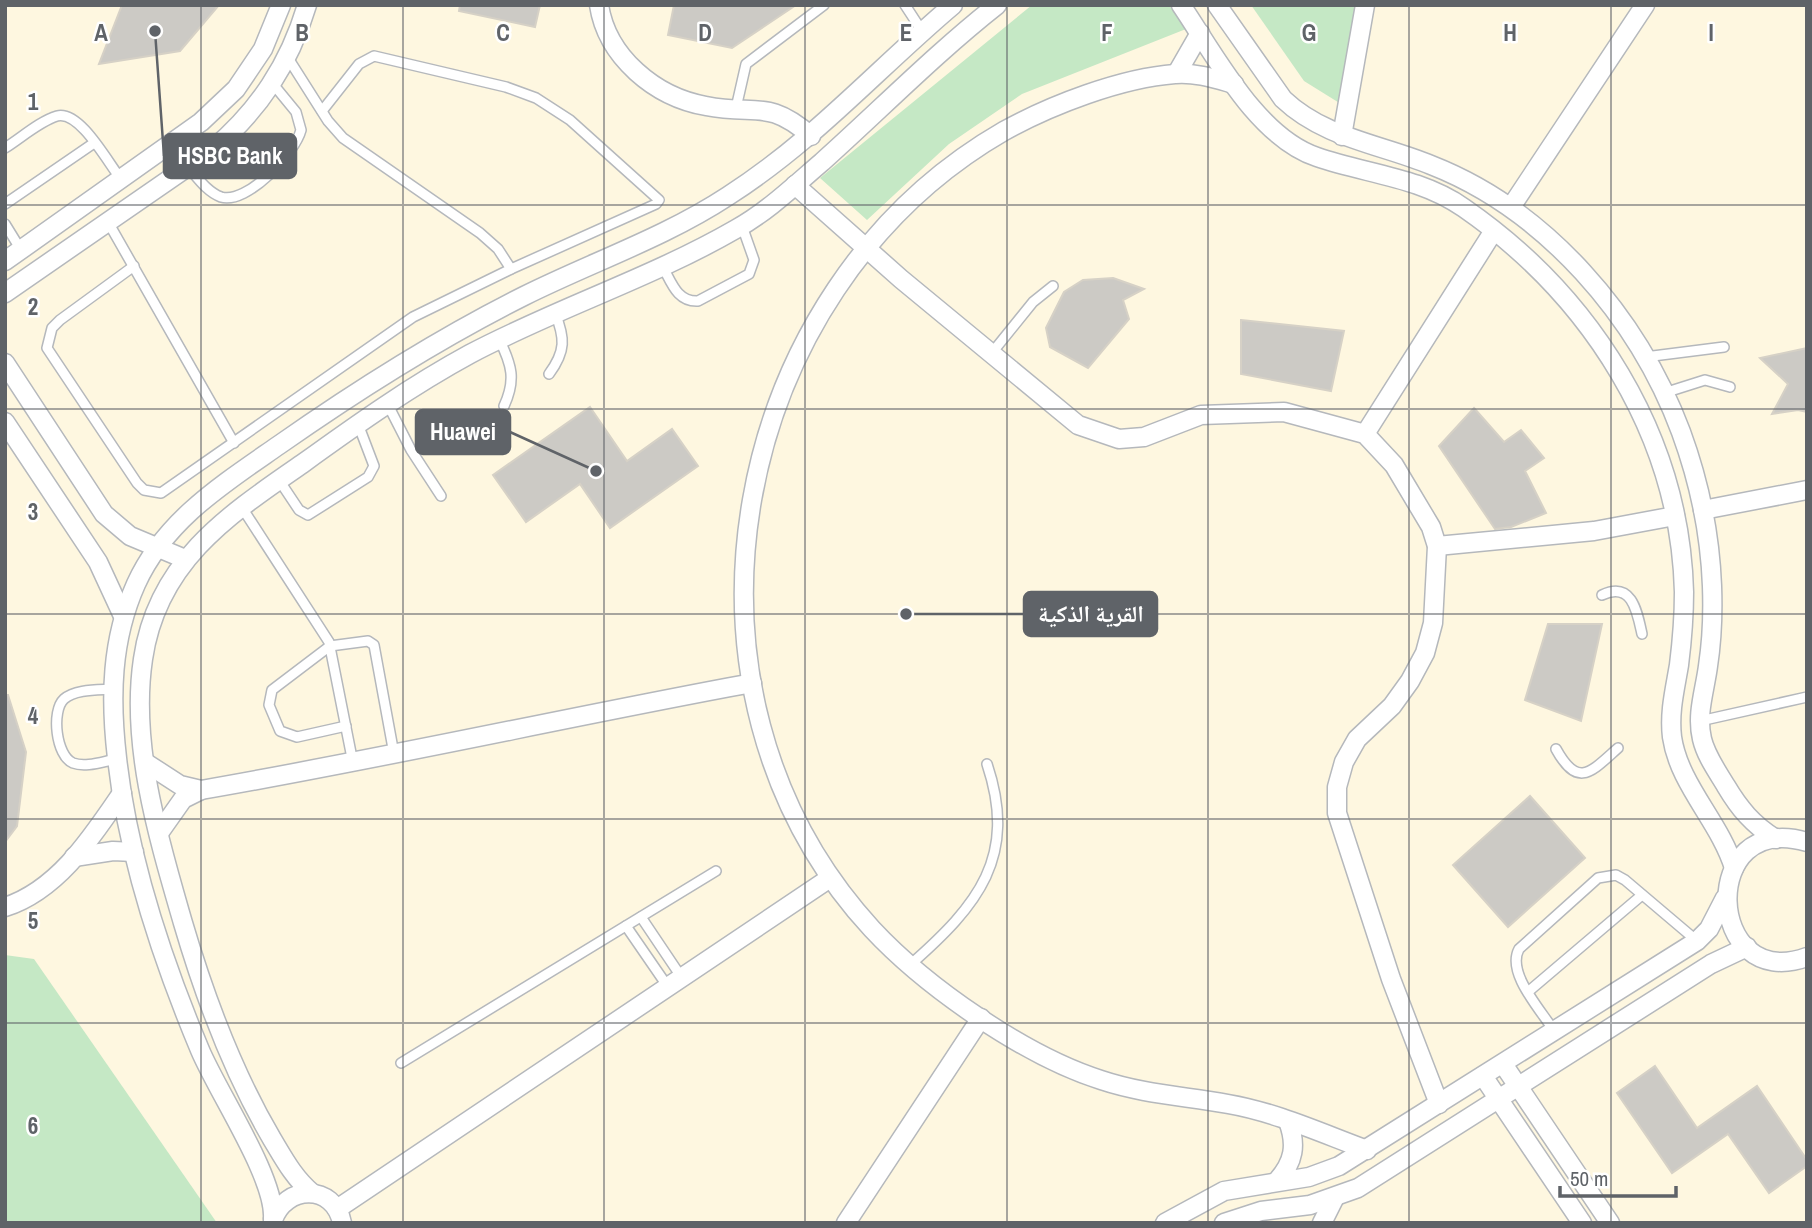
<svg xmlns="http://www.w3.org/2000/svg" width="1812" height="1228" viewBox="0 0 1812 1228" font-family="'Archivo Narrow','Noto Naskh Arabic',sans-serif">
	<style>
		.commercial { fill: #fef7e0 }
		.green { fill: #c5e8c5 }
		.building { fill: #cccac5; stroke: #d6d1c6; stroke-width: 2 }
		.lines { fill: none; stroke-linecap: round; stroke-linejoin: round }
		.service-casing { stroke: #b5b8bc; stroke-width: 12 }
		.minor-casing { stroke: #b5b8bc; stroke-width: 21 }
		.service { stroke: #fff; stroke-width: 9 }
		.minor { stroke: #fff; stroke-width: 18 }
		.grid { fill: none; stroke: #5f6368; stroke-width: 2; stroke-opacity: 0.55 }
		.grid-label { font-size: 23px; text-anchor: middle; font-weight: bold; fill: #5f6368; stroke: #fff; stroke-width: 5; stroke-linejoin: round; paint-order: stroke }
		.leader { fill: none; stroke: #5f6368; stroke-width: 2.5 }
		.callout-dot { fill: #5f6368; stroke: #fff; stroke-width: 2.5 }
		.callout { fill: #5f6368; stroke: #5f6368; stroke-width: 2.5 }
		.callout-label { font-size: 23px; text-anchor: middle; font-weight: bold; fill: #fff }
	</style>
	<rect width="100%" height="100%" fill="#f1efe8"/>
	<!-- commercial -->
	<rect class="commercial" x="5" y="5" width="1802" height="1218"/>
	<!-- green -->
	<g class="green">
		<path d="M1032,5H1169L1186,29L1022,94L949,144L867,220L820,178Z"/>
		<path d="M1251,5H1357L1341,104L1304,81Z"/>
		<path d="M5,955L34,959L217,1223H5Z"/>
	</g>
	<!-- building -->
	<g class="building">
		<path d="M122,5H219L180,51L99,64Z"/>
		<path d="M460,5H540L535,27L459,11Z"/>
		<path d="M674,5H796L732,48L668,35Z"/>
		<path d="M1113,278L1144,289L1123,300L1129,319L1088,368L1050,347L1046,328L1064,292L1083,280Z"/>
		<path d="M1241,320L1344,331L1331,391L1241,374Z"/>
		<path d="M1807,348V412L1798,410L1772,414L1788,384L1760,358Z"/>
		<path d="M590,407L627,461L672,429L698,466L610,528L580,484L526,522L493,475Z"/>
		<path d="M1474,408L1504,442L1521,430L1544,458L1525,471L1546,513L1511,527L1495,529L1439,446Z"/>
		<path d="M1548,624H1602L1581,721L1525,700Z"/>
		<path d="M5,695H8L26,752L17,826L5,842Z"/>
		<path d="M1530,796L1585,858L1508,927L1453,865Z"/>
		<path d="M1655,1066L1697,1128L1757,1086L1807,1160V1166L1769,1193L1728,1134L1672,1173L1617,1093Z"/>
	</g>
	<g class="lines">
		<defs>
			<g id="service">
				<path d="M905,5L922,31"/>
				<path d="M288,58L328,121L343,138L480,233L498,249L511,269"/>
				<path d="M736,108L746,64L824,5"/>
				<path d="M5,148C21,138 40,121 57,116C80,110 108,163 121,179"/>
				<path d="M188,167C197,177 207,192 221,197C247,205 295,153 301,130L296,112L273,84"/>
				<path d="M5,204L94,143"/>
				<path d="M108,222L234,443"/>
				<path d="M5,224L21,250"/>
				<path d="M134,266L60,320L52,328L47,348L137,483L144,490L161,493L413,317L511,269L656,204L659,200L570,120L536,98L506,87L374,56L359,64L322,111"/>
				<path d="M664,269C672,284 678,302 698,301L749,274L754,260L742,226"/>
				<path d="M499,339C512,365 516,380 504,406"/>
				<path d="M991,354L1033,302L1053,286"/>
				<path d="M1645,357L1724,347"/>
				<path d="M549,374C566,351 565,338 555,313"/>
				<path d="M1664,393L1705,380L1730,387"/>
				<path d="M388,405L411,450L441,496"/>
				<path d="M279,480L299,510L308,515L368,477L374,466L358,424"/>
				<path d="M241,506L329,642L353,763"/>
				<path d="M1602,595C1632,581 1637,611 1642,634"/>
				<path d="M112,689C98,690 75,689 64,699C51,711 56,756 73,763C86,768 104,761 117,759"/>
				<path d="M1700,721L1807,697"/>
				<path d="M346,726L297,737L280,731L269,705L272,690L330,646L368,641L374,645L394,754"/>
				<path d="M1556,749C1578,789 1591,772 1618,748"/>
				<path d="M641,917L682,978"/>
				<path d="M626,926L668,987"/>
				<path d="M911,964C978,905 1018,857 987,764"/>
				<path d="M1529,991L1642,895"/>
				<path d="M1554,1031C1541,1010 1506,973 1519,949L1598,878L1616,875L1625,880L1697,941"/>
				<path d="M401,1063L716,871"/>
			</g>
			<g id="minor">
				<path d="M599,5C607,57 655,97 706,106C756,116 767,98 811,136"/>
				<path d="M1181,5C1215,55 1257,137 1317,157C1366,174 1420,177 1464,208C1591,296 1680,435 1684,592C1684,616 1682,641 1679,665C1675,689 1669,712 1672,737C1679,785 1720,822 1734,868"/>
				<path d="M1217,5L1283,99C1324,138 1380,144 1431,165C1546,210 1638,317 1681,432C1699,481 1710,534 1712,586C1713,613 1712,640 1708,666C1705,690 1696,714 1702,739C1706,756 1717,771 1726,786C1739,808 1753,825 1776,839"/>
				<path d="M1177,73L1200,33"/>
				<path d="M1234,84C1216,79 1194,72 1175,74C1121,78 1051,105 1004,131C728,290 652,690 872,929C926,987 1025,1056 1101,1080C1143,1094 1184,1096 1228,1104C1275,1112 1321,1133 1367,1150"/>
				<path d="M1342,136L1365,5"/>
				<path d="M795,185L901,279L1078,425L1119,439L1144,437L1201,415L1284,412L1365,434L1394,465L1431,527L1437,546L1433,623L1425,653L1410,681L1392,706L1357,739L1344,762L1337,787V813L1391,979L1439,1104"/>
				<path d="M1511,207L1645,5"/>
				<path d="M5,261L201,122L236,89L263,49L281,5"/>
				<path d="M5,293L212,150C259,110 289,65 307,5"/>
				<path d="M5,363L104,514L130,536L185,559"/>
				<path d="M5,422L98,562L123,616"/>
				<path d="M1365,434L1493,232"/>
				<path d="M1703,510L1807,490"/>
				<path d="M1437,546L1594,531L1675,516"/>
				<path d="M146,763L180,785L201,790"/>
				<path d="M159,833L183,799L201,790C386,758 568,717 752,683"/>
				<path d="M1807,842C1697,809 1705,994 1807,957"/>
				<path d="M74,857L113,851L134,852"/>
				<path d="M5,907C58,890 92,837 122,793"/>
				<path d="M1503,1064L1610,1223"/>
				<path d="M1483,1076L1582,1223"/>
				<path d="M1277,1181C1294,1162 1297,1145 1288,1121"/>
				<path d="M312,1193C294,1178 284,1159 272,1139C232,1071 205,998 183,923C159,840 130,746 143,659C157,562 228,515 302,464C356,425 411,386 470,354C557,308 651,278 736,229C767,212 795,185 822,162C880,110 936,53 997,5"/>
				<path d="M337,1209L830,878"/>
				<path d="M273,1218C275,1177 218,1093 200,1050C161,957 128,858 117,758C110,698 111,640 136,584C165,520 223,484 279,445C359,389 436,340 524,296C592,262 664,238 728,196C814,141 876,70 953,5"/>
				<path d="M273,1220C285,1185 334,1183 342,1223"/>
				<path d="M846,1223L981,1018"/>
				<path d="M1165,1223L1224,1191L1309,1177L1339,1166L1697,941L1709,929L1725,898"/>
				<path d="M1224,1223L1261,1211L1310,1205L1358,1188L1711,964L1747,947"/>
				<path d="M1322,1223L1334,1199"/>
			</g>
		</defs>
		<!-- service casing -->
		<use href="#service" class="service-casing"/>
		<!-- minor casing -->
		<use href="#minor" class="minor-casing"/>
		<!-- service -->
		<use href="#service" class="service"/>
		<!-- minor -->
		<use href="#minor" class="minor"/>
	</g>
	<!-- grid -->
	<path class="grid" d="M201,5V1223M403,5V1223M604,5V1223M805,5V1223M1007,5V1223M1208,5V1223M1409,5V1223M1611,5V1223M5,205H1807M5,409H1807M5,614H1807M5,819H1807M5,1023H1807"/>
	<g class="grid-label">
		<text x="101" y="41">A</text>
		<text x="302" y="41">B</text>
		<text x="503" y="41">C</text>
		<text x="705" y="41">D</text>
		<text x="906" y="41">E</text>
		<text x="1107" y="41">F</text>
		<text x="1309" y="41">G</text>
		<text x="1510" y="41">H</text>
		<text x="1711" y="41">I</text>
		<text x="33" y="110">1</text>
		<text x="33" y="315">2</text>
		<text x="33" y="520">3</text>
		<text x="33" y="724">4</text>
		<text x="33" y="929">5</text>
		<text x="33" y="1134">6</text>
	</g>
	<!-- callouts -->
	<path class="leader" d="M155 31L164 156M596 471L510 432M906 614L1024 614"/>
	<g class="callout-dot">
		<circle cx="155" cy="31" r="7"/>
		<circle cx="596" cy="471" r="7"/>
		<circle cx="906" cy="614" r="7"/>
	</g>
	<g class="callout">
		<rect x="164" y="134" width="132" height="44" rx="7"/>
		<rect x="416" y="410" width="94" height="44" rx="7"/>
		<rect x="1024" y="592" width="133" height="44" rx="7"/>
	</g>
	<g class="callout-label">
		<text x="230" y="164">HSBC Bank</text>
		<text x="463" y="440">Huawei</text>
		<text x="1091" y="622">القرية الذكية</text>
	</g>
	<!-- border -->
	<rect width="1812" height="1228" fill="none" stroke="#5f6368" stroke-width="14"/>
	<!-- scale -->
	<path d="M1560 1186v10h116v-10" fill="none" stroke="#5f6368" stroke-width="3.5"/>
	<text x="1570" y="1186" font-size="21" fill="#5f6368" stroke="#ffffff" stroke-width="5" paint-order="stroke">50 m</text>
</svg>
